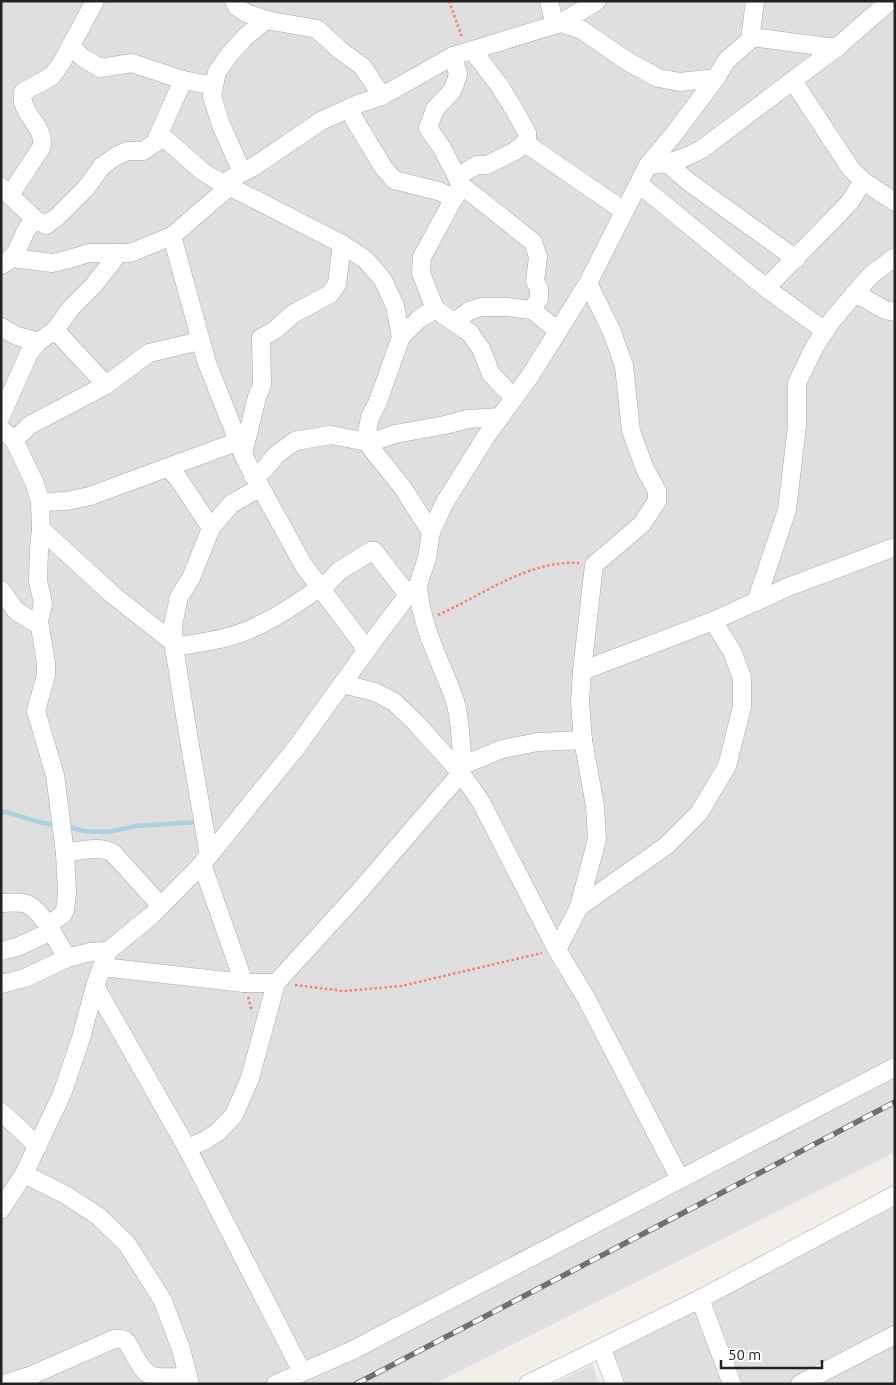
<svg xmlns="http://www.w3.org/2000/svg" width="896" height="1385" viewBox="0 0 896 1385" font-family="Ubuntu,sans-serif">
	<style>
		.residential { fill: #e0dfdf }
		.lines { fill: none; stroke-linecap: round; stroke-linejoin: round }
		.stream { stroke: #aad3df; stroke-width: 4.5 }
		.minor-casing { stroke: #a9a9a9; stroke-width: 19 }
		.path { stroke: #fa8072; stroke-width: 2.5; stroke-dasharray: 2.5 2.5; stroke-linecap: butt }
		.minor { stroke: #fff; stroke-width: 18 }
		.rail-casing { stroke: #707070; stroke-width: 5.5 }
		.rail { stroke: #fff; stroke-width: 4; stroke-dasharray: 11; stroke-linecap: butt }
	</style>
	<rect width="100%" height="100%" fill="#f2efe9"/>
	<!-- residential -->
	<g class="residential">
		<path d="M1,1H895V1152L434,1384H1Z"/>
		<path d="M895,1205V1384H622L609,1353Z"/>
		<path d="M592,1364L599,1384H554Z"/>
	</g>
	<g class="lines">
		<!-- stream -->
		<g class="stream">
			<path d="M1,813L6,812L42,823L58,825"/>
			<path d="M65,826L84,831L108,832L136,826L197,822"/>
		</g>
		<defs>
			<g id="minor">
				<path d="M234,1L237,7L246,13L266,20L317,29L341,51L362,66L382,96"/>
				<path d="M549,1L555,25"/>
				<path d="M561,23L597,1"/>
				<path d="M751,37L836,48"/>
				<path d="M71,46L82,57L100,68L132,63L183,80L214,86"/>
				<path d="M793,81L851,169L863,181L895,202"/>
				<path d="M348,109L383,167L394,180L438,191L455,198"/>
				<path d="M155,143L183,80"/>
				<path d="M525,143L624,211"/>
				<path d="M668,164L689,182L796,259"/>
				<path d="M648,165C670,164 683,159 702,149L836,48L890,1"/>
				<path d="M242,172L221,125L212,96L217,72L229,55L245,37L266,20"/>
				<path d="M457,177L477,165H487L515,151L525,143L527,137V133L514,109L499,85L473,51"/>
				<path d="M223,183L253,167L321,121L358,104L382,96L453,56L561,23L582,30L627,61L658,78L680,82L716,78"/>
				<path d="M639,184L766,288L825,331"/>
				<path d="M461,185L533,242L538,257L535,281L539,289V299L532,310"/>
				<path d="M1,187L36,220L46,225L57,217L86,188L102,166L116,156L127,151H143L161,139L168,141L202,171L213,178L342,244L366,260L383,280L395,306L401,337"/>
				<path d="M10,195L41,148C48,127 18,114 23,92L52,76L62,62L95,1"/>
				<path d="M172,236L207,363L246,461L304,566L367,650"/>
				<path d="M12,258L52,263L66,260L89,253H130L172,236L230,186"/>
				<path d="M1,265C25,253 18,232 36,220"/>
				<path d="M766,288L849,203L863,181"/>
				<path d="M855,293L885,310L895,312"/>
				<path d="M435,309L470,333L481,349L491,374L514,398"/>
				<path d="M455,322L469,311L481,307H507L532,310L557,330"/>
				<path d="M1,327L17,336L38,342"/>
				<path d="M55,330L106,385"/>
				<path d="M1,416L29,353L38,342L55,330L71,308L93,286L119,253"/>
				<path d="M1,429L14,440L35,484L40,502L41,529L39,549L38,581L43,603L39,621L46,663V675L36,711L55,775L65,853L67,893L65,910L62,915L48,925L67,958"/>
				<path d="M14,440L30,425L106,385L149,353L200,341"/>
				<path d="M369,443L395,434L445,425L468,419L500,417"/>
				<path d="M243,454L257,397L262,385L261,338L275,330L293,314L330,294L337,284L342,244"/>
				<path d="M168,468L178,478L211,528"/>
				<path d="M253,476L263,471L276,455L295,441L331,435L362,441L368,439"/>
				<path d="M40,502L67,501L90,496L239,441"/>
				<path d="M41,529L113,595L174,643"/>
				<path d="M431,532L403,488L371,448L367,432L370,417L377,404L401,337L419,319L435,309L421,273L422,257L461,185L442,148L428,128L435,109L452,91L455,84L458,74L453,56"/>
				<path d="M1,590L16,611L39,625"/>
				<path d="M321,590L339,571L371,551H374L408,595"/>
				<path d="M756,602L787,510L797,426V383L815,346L833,319L871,275L895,257"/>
				<path d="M174,647C191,644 208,642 224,638C258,630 291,608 319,588"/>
				<path d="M582,671L713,621L788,587L895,547"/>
				<path d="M343,684L375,692L394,702L415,722L461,773L481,802L557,950L585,996L680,1179"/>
				<path d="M463,765L502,749L538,742L583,740"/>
				<path d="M65,853C80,851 99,845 113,853L161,906"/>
				<path d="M209,855L188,734L174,647L173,625L179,597L191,578L211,528L231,504L259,488"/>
				<path d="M1,903C30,901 31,903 48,925"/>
				<path d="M579,907L666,846L699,813L727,766L742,707V678L732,651L713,621"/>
				<path d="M557,950L579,907L597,839L595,806L583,740L580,702L582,671L594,565L642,524L657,501V491L645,469L631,431L624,366L612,332L588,283L648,165L674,134L716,78L726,61L750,40L755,1"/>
				<path d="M1,951L17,947L52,931"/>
				<path d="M102,967L244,983H276"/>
				<path d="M244,983L202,864L296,748L379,633L408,595L418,585L427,558L431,532L445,502L487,435L530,376L588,283"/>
				<path d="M1,984L25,978L67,958L90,952L108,951"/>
				<path d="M95,986L187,1148L302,1372"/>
				<path d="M1,1112L38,1146"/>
				<path d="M187,1148L204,1141L218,1132L234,1115L250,1078L276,983L358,893L461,773C463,763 462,753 461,743C460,728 459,712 454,698C440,659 421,628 418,585"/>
				<path d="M24,1174L66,1195L98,1216L127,1244L163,1301L181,1349L190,1384"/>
				<path d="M1,1209L24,1174L62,1094L81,1038L95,986L108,951L152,915L202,864"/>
				<path d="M700,1299L732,1384"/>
				<path d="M602,1349L615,1384"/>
				<path d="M4,1384L32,1375L114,1339C119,1339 123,1338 127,1342C148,1380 144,1378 188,1377"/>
				<path d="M276,1384L353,1350L895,1067"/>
				<path d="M528,1384L700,1299L895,1195"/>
				<path d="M800,1384L895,1335"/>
			</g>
		</defs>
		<!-- minor casing -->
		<use href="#minor" class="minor-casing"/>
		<!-- path -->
		<g class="path">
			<path d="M449,1L462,37"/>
			<path d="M438,615C483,595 528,560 579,563"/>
			<path d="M295,985L344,991L401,986L542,953"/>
			<path d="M248,997L252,1011"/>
		</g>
		<!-- minor -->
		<use href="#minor" class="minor"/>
		<defs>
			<path id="rail" d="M356,1384L895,1102"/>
		</defs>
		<!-- rail casing -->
		<use href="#rail" class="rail-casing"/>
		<!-- rail -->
		<use href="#rail" class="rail"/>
	</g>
	<!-- border -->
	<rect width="896" height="1385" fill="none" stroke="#222222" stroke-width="5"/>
	<!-- scale -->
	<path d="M721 1360v8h101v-8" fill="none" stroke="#222222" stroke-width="2.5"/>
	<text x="728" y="1360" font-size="15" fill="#222222" stroke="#ffffff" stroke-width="4" paint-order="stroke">50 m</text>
</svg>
